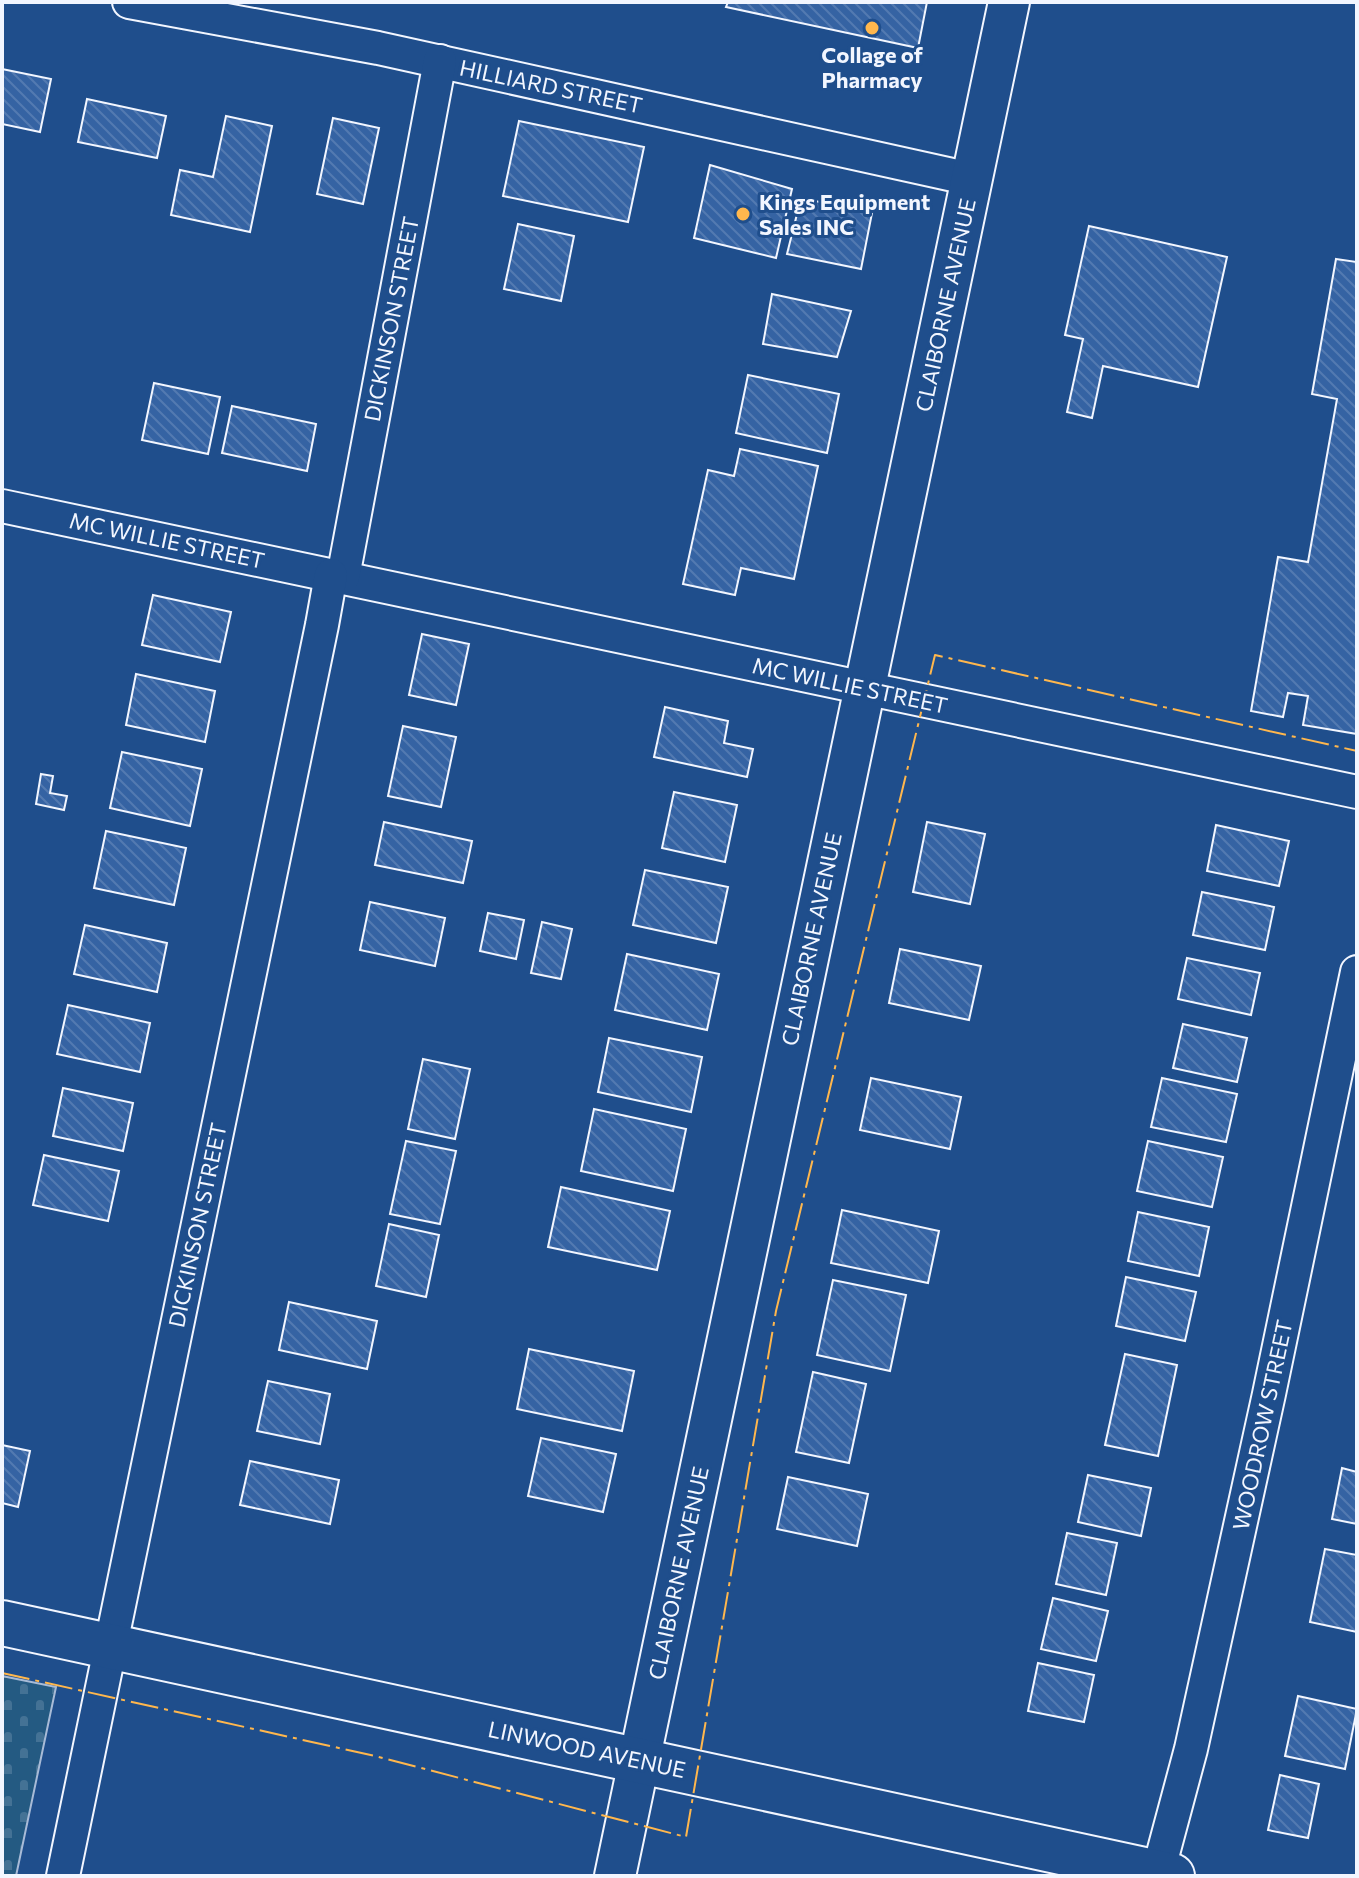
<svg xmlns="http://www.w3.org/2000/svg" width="1359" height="1878" viewBox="0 0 1359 1878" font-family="Commissioner,sans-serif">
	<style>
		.cemetery { fill: url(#cemetery-stones); stroke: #a8bbd7; stroke-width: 2 }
		.building { fill: url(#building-back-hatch); stroke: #f2f6ff; stroke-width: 2 }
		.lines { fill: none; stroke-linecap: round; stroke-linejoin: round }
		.minor-casing { stroke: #f2f6ff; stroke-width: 36 }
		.tertiary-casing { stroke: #f2f6ff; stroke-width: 44 }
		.secondary-casing { stroke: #f2f6ff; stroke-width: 48 }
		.minor { stroke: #1f4e8c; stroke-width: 32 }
		.tertiary { stroke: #1f4e8c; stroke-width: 40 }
		.secondary { stroke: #1f4e8c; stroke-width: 44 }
		.power { stroke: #ffb74d; stroke-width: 2; stroke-dasharray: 28 6 4 6; stroke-linecap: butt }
		.poi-dot { fill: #ffb74d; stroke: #1f4e8c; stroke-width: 3 }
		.labels { text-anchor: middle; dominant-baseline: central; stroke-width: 6; stroke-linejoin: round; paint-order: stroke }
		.poi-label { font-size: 22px; font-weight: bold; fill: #f2f6ff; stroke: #1f4e8c }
		.street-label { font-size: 22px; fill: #f2f6ff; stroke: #1f4e8c }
	</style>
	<defs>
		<pattern id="cemetery-stones" width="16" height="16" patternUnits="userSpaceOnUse" patternTransform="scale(2)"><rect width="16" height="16" fill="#245a82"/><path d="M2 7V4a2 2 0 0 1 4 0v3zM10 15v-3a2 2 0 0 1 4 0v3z" fill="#447295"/></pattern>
		<pattern id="building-back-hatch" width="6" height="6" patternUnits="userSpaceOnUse" patternTransform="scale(2)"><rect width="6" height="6" fill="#3563a3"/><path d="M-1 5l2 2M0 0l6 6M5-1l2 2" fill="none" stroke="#537ab1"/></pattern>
	</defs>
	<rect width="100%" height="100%" fill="#1f4e8c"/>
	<!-- cemetery -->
	<path class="cemetery" d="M2,1676L56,1687L16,1876H2Z"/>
	<!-- building -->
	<g class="building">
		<path d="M728,2H927L918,48L726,7Z"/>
		<path d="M2,69L51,79L40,132L2,124Z"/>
		<path d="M87,99L166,116L157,158L78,142Z"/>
		<path d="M226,116L272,126L250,232L171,215L180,170L213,177Z"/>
		<path d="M333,118L379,128L363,204L317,194Z"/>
		<path d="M519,121L644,147L628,222L503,196Z"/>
		<path d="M710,165L792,189L776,258L694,238Z"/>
		<path d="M801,198L872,213L861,269L787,254Z"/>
		<path d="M518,224L574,236L561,301L504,289Z"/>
		<path d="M1089,226L1227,257L1198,387L1103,366L1092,418L1067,412L1083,339L1065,335Z"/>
		<path d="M1336,259L1357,262V734L1303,725L1308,696L1288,693L1283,717L1251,711L1278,557L1308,562L1337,399L1312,394Z"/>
		<path d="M772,294L851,311L837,357L763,344Z"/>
		<path d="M748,375L839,394L827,453L736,433Z"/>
		<path d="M154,383L220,397L208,454L142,440Z"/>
		<path d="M232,406L316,424L307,471L222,453Z"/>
		<path d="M740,449L818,466L794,579L741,568L735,595L683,584L708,470L734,476Z"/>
		<path d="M153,595L231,612L220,662L142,645Z"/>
		<path d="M422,634L469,644L456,705L409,695Z"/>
		<path d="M136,674L215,691L205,742L126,725Z"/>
		<path d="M665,707L728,721L724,743L753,749L747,777L654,757Z"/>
		<path d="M403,726L456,737L441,807L388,796Z"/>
		<path d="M122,752L202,769L190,826L110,808Z"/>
		<path d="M41,774L53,776L50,793L67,796L64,810L36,804Z"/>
		<path d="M674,792L737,805L725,862L662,848Z"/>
		<path d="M384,822L472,841L463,883L375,865Z"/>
		<path d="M927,822L985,834L970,904L913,892Z"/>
		<path d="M1216,825L1289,841L1279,886L1207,871Z"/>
		<path d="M106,831L186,848L174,905L94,888Z"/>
		<path d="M645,870L728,887L716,943L633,925Z"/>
		<path d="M1202,892L1274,907L1265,950L1193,935Z"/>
		<path d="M370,902L445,918L435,966L360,950Z"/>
		<path d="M488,913L524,920L516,959L480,951Z"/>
		<path d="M542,922L572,929L561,979L531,973Z"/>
		<path d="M85,925L167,943L157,992L74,974Z"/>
		<path d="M900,949L981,966L969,1020L889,1003Z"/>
		<path d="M627,954L719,974L707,1030L615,1010Z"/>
		<path d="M1187,958L1260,973L1251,1015L1178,999Z"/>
		<path d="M68,1005L150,1023L140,1072L57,1054Z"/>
		<path d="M1183,1024L1247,1038L1237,1082L1173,1068Z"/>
		<path d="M609,1038L702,1057L691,1112L598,1092Z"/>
		<path d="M423,1059L470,1069L455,1139L408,1129Z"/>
		<path d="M871,1078L961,1097L950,1149L860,1130Z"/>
		<path d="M1162,1078L1237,1094L1226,1142L1151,1127Z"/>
		<path d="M63,1088L133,1103L123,1151L53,1136Z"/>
		<path d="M594,1109L686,1129L673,1191L581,1171Z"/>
		<path d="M406,1141L456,1151L440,1224L390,1214Z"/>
		<path d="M1148,1141L1223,1157L1212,1207L1137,1191Z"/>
		<path d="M44,1155L119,1171L108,1221L33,1205Z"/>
		<path d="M561,1187L670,1211L657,1270L548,1247Z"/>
		<path d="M842,1210L939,1231L928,1283L831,1263Z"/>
		<path d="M1138,1212L1209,1227L1199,1276L1128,1261Z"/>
		<path d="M389,1224L439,1235L426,1297L376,1286Z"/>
		<path d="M1126,1277L1196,1292L1185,1341L1116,1326Z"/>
		<path d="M833,1280L906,1295L890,1371L817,1355Z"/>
		<path d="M289,1302L377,1321L367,1369L279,1350Z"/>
		<path d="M529,1349L634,1371L622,1431L517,1409Z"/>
		<path d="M1125,1354L1177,1365L1158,1456L1105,1445Z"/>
		<path d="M813,1372L866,1384L849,1463L796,1452Z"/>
		<path d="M268,1381L330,1394L320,1444L257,1431Z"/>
		<path d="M541,1438L616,1454L603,1512L528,1496Z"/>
		<path d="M2,1445L30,1451L18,1507L2,1503Z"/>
		<path d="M250,1461L339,1480L330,1524L240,1505Z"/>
		<path d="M1342,1468L1357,1472V1524L1332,1519Z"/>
		<path d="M1088,1475L1151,1488L1141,1536L1078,1522Z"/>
		<path d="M788,1477L868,1494L857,1546L777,1529Z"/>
		<path d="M1067,1533L1117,1543L1106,1595L1056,1584Z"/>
		<path d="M1325,1549L1357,1555V1632L1310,1622Z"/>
		<path d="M1053,1598L1108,1611L1096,1661L1041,1649Z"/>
		<path d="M1038,1663L1094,1675L1084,1722L1028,1711Z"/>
		<path d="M1298,1696L1357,1709L1345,1769L1285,1756Z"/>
		<path d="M1280,1775L1319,1784L1308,1838L1268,1830Z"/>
	</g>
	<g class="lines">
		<defs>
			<g id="minor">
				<path d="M129,2L378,48L971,179"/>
				<path d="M2,506L1357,792"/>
				<path d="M343,577L440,61"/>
				<path d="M63,1876L322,625L331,575"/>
				<path d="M1157,1876L1191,1749L1269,1394L1357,972"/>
			</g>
			<path id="tertiary" d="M615,1876L1009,2"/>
			<path id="secondary" d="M2,1623L1172,1876"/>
		</defs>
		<!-- minor casing -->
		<use href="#minor" class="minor-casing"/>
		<!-- tertiary casing -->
		<use href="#tertiary" class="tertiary-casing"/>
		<!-- secondary casing -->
		<use href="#secondary" class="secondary-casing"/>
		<!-- minor -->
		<use href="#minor" class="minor"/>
		<!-- tertiary -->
		<use href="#tertiary" class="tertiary"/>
		<!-- secondary -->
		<use href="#secondary" class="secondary"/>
		<!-- power -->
		<path class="power" d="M2,1673L375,1756L686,1837L776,1311L935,655L1357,751"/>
	</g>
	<!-- markers -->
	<g class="poi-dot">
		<circle cx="872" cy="28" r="8"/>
		<circle cx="743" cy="214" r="8"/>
	</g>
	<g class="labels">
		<!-- poi labels -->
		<g class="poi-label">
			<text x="872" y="54">Collage of<tspan x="872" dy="25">Pharmacy</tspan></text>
			<text x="759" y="201" text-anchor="start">Kings Equipment<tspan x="759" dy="25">Sales INC</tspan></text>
		</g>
		<!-- street labels -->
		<g class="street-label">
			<text transform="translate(551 86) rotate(12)">HILLIARD STREET</text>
			<text transform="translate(945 305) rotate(-78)">CLAIBORNE AVENUE</text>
			<text transform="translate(391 319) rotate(-79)">DICKINSON STREET</text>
			<text transform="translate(167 540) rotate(12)">MC WILLIE STREET</text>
			<text transform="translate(850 685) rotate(12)">MC WILLIE STREET</text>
			<text transform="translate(811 939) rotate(-78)">CLAIBORNE AVENUE</text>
			<text transform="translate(197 1225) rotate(-78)">DICKINSON STREET</text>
			<text transform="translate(1262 1425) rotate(-78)">WOODROW STREET</text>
			<text transform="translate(678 1573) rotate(-78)">CLAIBORNE AVENUE</text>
			<text transform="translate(587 1749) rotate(12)">LINWOOD AVENUE</text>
		</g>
	</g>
	<!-- border -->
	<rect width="1359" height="1878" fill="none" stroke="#f2f6ff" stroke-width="8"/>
</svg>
